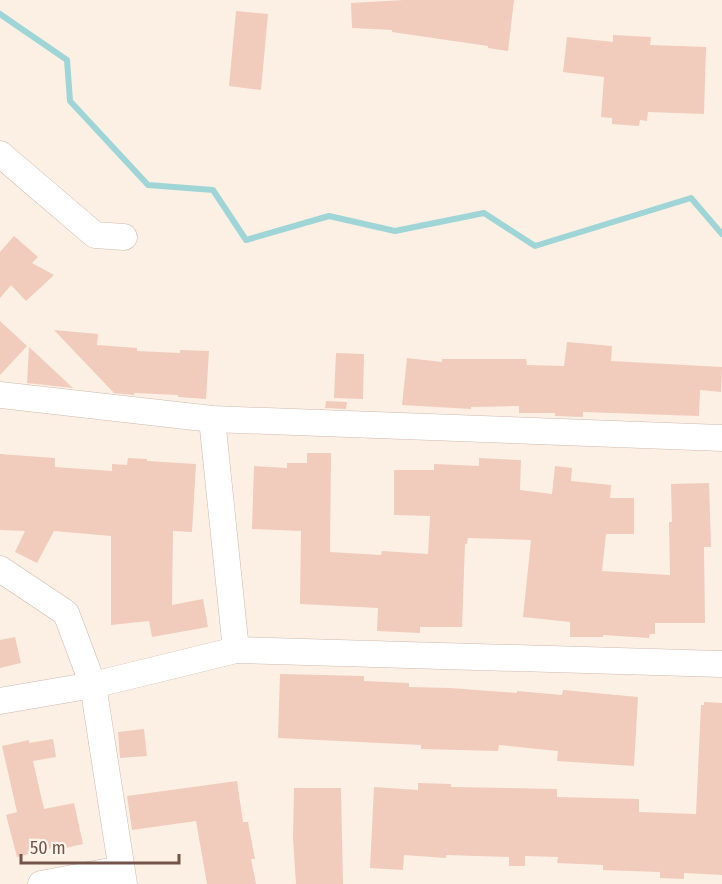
<svg xmlns="http://www.w3.org/2000/svg" width="722" height="884" viewBox="0 0 722 884" font-family="'Fira Sans Condensed',sans-serif">
	<style>
		.lines { fill: none; stroke-linecap: round; stroke-linejoin: round }
		.stream { stroke: #9fd5d7; stroke-width: 6 }
		.building { fill: #f1cbbc }
		.minor-casing { stroke: #cfb8ae; stroke-width: 27 }
		.minor { stroke: #fff; stroke-width: 26 }
	</style>
	<rect width="100%" height="100%" fill="#fcf0e4"/>
	<g class="lines">
		<!-- stream -->
		<path class="stream" d="M0,14L67,60L70,101L148,185L213,190L246,240L329,216L395,231L484,213L535,246L691,198L722,234"/>
	</g>
	<!-- building -->
	<g class="building">
		<path d="M404,0H514L508,51L488,48V46L392,32V30L352,28L351,3Z"/>
		<path d="M236,11L268,14L261,90L229,86Z"/>
		<path d="M613,35L651,37L650,45L706,47L704,114L648,112L647,121L640,120L639,126L612,124V118L601,117L604,77L563,72L567,37L613,42Z"/>
		<path d="M14,236L38,257L32,263L54,275L26,301L11,285L0,298V252Z"/>
		<path d="M0,321L27,346L0,375Z"/>
		<path d="M54,330L98,334L97,345L137,348V351L180,353V350L209,351L206,399L178,397V395L134,393V395L114,393Z"/>
		<path d="M567,342L612,346L611,361L722,367L721,392L700,390L699,416L583,412V417L555,416V413H519V406L471,407V409L402,405L407,358L442,362V359H526L527,365L564,366Z"/>
		<path d="M29,347L73,388L27,383Z"/>
		<path d="M336,353L364,354L363,399L334,398Z"/>
		<path d="M326,401L347,402L346,409L325,408Z"/>
		<path d="M307,453H331L330,552L381,555L382,551L428,554L430,516L394,515V470H434V464L479,466V458L521,460L520,490L552,494L555,466L572,468L571,481L611,485L610,498H634V534H606L602,571L670,575L669,522H672L671,484L709,483L711,547H704L705,623H655V634H650L649,638L603,635V637H570V622L523,617L531,540L468,538L467,544H465L462,627H420V633L377,631L378,608L300,604L301,531L252,529L254,466L287,468V463H307Z"/>
		<path d="M0,454L55,458V467L112,471V464L127,465L128,458L147,459V461L196,464L192,532L173,531L172,605L203,599L208,627L152,637L149,621L111,625V536L54,531L37,563L15,552L25,531L0,530Z"/>
		<path d="M15,637L21,663L0,668V640Z"/>
		<path d="M280,674L364,676V681L409,683V687L450,688L517,693V691L562,695L563,690L638,697L634,766L557,761L558,751L499,745L498,751L421,749V745L278,738Z"/>
		<path d="M704,702L722,703V875L684,873V879L660,878V872L603,870V865L557,863L558,857L525,856V866H509V857L446,855V858L404,855L403,870L370,868L374,787L418,790V783L451,784V787L557,789V797L639,799V812L696,814L701,705H704Z"/>
		<path d="M144,729L147,756L120,758L118,732Z"/>
		<path d="M53,739L56,757L33,761L44,809L74,803L83,844L56,850V847L17,857L6,815L17,812L2,746L29,740V743Z"/>
		<path d="M237,781L243,822H248L255,859H251L256,884H207L196,821L132,830L127,796Z"/>
		<path d="M294,788H341L343,884H296L293,839Z"/>
	</g>
	<g class="lines">
		<defs>
			<g id="minor">
				<path d="M0,154L95,235L124,237"/>
				<path d="M0,395L212,419L722,438"/>
				<path d="M212,419L236,650"/>
				<path d="M0,569L66,613L93,685L124,884"/>
				<path d="M0,701L93,685L236,650L722,664"/>
				<path d="M41,884L121,869"/>
			</g>
		</defs>
		<!-- minor casing -->
		<use href="#minor" class="minor-casing"/>
		<!-- minor -->
		<use href="#minor" class="minor"/>
	</g>
	<!-- scale -->
	<path d="M21 854v9h158v-9" fill="none" stroke="#74544a" stroke-width="3"/>
	<text x="30" y="854" font-size="18" fill="#74544a" stroke="#fff4ea" stroke-width="4.5" paint-order="stroke">50 m</text>
</svg>
